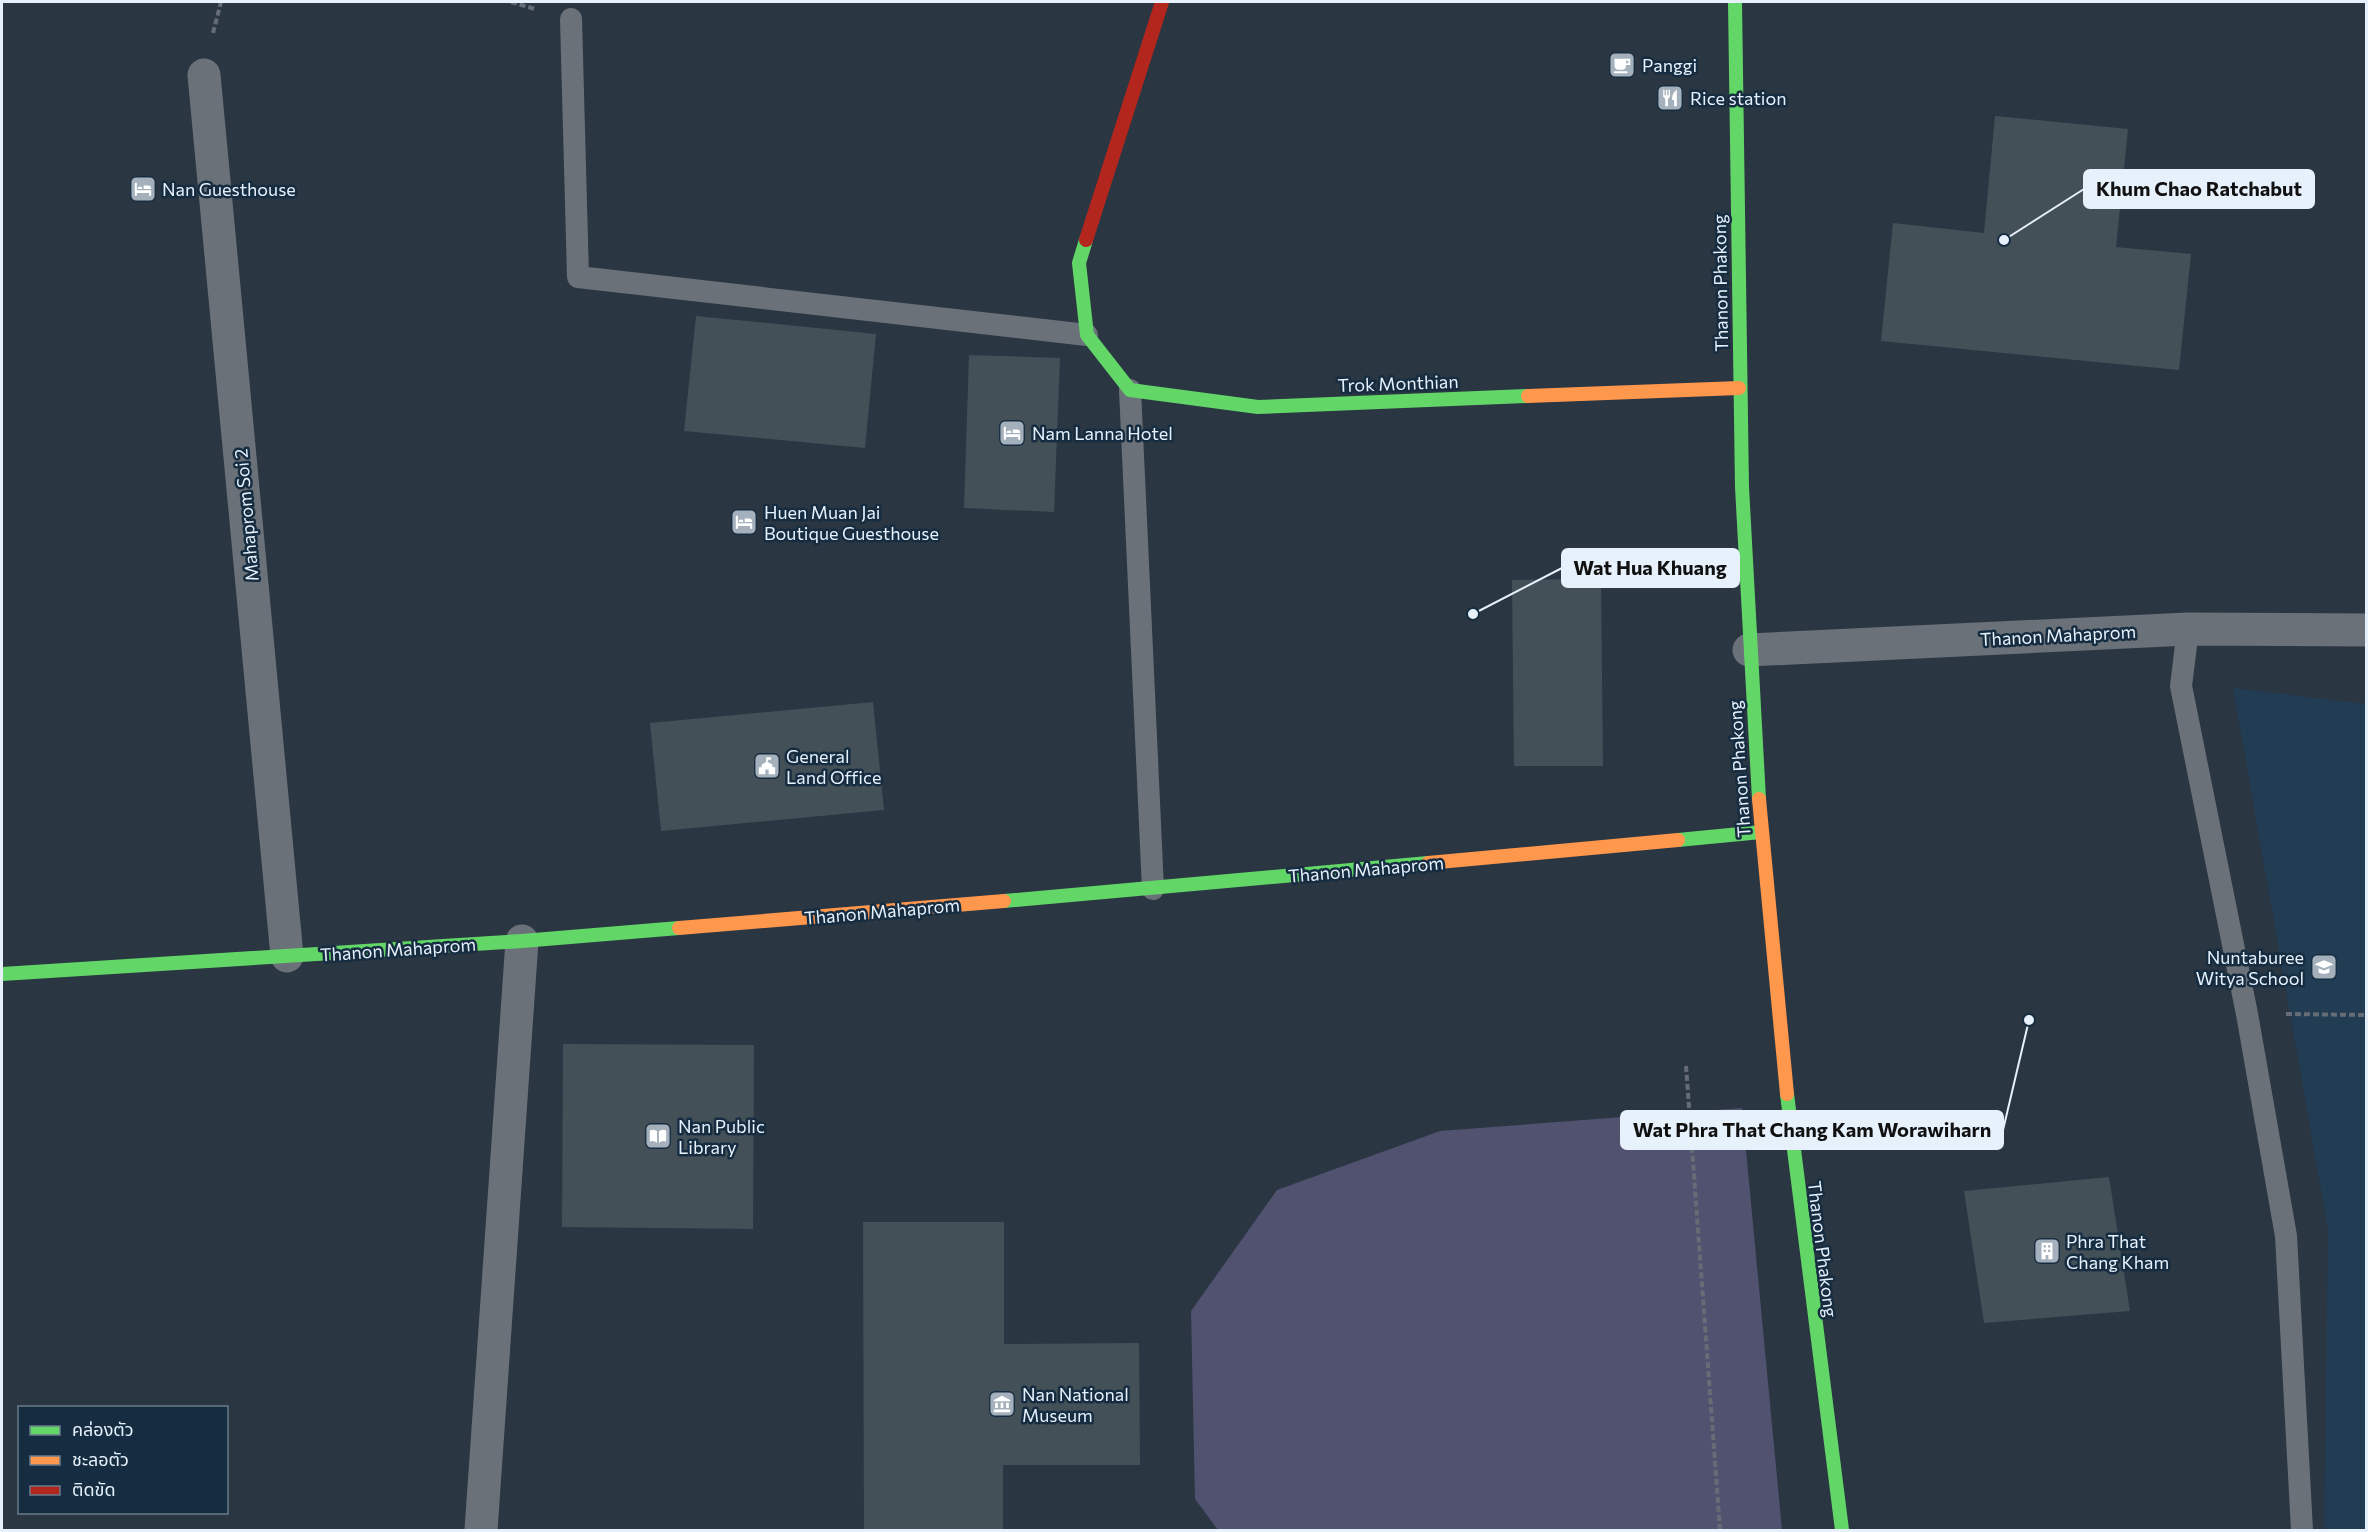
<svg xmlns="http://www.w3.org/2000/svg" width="2368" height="1532" viewBox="0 0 2368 1532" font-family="Commissioner,'Noto Sans Thai',sans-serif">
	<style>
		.built { fill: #223c54 }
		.green { fill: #515270 }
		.building { fill: #445058 }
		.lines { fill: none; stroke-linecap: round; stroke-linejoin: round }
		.path { stroke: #666c75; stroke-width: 4; stroke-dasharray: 6 3; stroke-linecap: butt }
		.lane { stroke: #6b7178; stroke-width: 22 }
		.street { stroke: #6b7178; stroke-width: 33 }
		.fast { stroke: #63d668; stroke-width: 14 }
		.slow { stroke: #ff974d; stroke-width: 14 }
		.jam { stroke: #b3261e; stroke-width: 14 }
		.labels { text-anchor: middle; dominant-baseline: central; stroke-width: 5; stroke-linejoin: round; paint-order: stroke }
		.poi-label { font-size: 18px; fill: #e6f1fc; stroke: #162d41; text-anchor: start }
		.street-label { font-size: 18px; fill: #e6f1fc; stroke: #162d41 }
		.leader { fill: none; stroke: #e6f1fc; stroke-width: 2 }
		.callout-dot { fill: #e6f1fc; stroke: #162d41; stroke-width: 2 }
		.callout { fill: #e6f1fc; stroke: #e6f1fc; stroke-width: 2 }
		.callout-label { font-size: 20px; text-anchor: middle; font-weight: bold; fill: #111 }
	</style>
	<rect width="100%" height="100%" fill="#2a3642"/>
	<!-- built -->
	<path class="built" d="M2233,688L2366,704V1530H2324L2328,1230Z"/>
	<!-- green -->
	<path class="green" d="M1742,1108L1782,1530H1218L1195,1499L1191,1311L1277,1190L1440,1131Z"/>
	<!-- building -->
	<g class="building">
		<path d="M1995,116L2128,129L2116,247L2191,254L2179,370L1881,341L1893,223L1984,233Z"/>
		<path d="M696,316L876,334L865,448L684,431Z"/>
		<path d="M969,355L1060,358L1054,512L964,508Z"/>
		<path d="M1601,579L1603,766H1514L1512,580Z"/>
		<path d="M873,702L884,810L661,831L650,723Z"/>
		<path d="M563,1044L754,1045L753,1229L562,1227Z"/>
		<path d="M2109,1177L2130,1311L1984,1323L1964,1191Z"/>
		<path d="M863,1222H1004V1344L1139,1343L1140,1465H1003V1530H864Z"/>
	</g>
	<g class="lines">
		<!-- path -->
		<g class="path">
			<path d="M511,2L535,9"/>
			<path d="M213,33L221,2"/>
			<path d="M2286,1014L2366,1015"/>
			<path d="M1686,1066L1720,1530"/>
		</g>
		<!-- lane -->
		<g class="lane">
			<path d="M571,19L578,277L1087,335"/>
			<path d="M1130,390L1153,889"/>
			<path d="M2188,629L2181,686L2247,1014L2286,1236L2302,1530"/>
		</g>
		<!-- street -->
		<g class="street">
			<path d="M204,75L287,956"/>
			<path d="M1749,650L2188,629L2366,630"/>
			<path d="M481,1530L522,941"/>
		</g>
		<!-- fast -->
		<g class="fast">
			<path d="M1735,2L1742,487L1759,799"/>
			<path d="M1086,240L1079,263L1087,335L1130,390L1258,407L1528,396"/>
			<path d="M1678,840L1761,832"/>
			<path d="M1004,901L1428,863"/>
			<path d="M2,974L522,941L679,928"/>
			<path d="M1787,1094L1842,1530"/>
		</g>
		<!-- slow -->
		<g class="slow">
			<path d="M1528,396L1739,388"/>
			<path d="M1759,799L1787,1094"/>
			<path d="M1428,863L1678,840"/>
			<path d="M679,928L1004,901"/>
		</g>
		<!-- jam -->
		<path class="jam" d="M1086,240L1162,2"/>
	</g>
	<!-- icons -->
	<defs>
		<symbol id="cafe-square" viewBox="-11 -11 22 22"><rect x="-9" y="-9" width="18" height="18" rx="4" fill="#a4b0bb" stroke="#162d41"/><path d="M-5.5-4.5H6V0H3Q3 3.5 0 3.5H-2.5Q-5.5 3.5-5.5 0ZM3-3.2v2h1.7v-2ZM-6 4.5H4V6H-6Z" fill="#fff"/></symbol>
		<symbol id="restaurant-square" viewBox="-11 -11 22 22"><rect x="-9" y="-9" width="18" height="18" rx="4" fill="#a4b0bb" stroke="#162d41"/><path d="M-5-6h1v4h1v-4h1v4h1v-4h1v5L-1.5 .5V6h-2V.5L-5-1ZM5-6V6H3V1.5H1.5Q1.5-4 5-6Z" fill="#fff"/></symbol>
		<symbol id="hotel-square" viewBox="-11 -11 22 22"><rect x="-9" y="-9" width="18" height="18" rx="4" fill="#a4b0bb" stroke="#162d41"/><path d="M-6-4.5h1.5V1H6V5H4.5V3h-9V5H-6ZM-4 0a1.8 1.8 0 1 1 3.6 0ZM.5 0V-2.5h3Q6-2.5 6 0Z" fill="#fff"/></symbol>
		<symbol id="civic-square" viewBox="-11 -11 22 22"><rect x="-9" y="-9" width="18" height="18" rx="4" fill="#a4b0bb" stroke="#162d41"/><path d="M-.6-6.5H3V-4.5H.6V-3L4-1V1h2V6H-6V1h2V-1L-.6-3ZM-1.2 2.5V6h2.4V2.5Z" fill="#fff"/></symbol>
		<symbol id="school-square" viewBox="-11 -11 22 22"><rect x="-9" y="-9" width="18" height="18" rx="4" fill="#a4b0bb" stroke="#162d41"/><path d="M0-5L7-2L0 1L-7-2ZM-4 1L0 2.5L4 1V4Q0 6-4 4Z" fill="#fff"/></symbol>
		<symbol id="library-square" viewBox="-11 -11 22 22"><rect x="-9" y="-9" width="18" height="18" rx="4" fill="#a4b0bb" stroke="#162d41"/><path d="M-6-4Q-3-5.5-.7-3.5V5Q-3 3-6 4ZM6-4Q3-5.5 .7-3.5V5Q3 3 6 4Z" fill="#fff"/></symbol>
		<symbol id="building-square" viewBox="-11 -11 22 22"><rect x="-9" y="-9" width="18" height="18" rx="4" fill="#a4b0bb" stroke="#162d41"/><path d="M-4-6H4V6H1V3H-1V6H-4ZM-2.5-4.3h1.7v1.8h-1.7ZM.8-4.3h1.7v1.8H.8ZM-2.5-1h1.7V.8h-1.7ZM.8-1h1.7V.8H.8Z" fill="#fff"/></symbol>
		<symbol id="museum-square" viewBox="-11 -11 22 22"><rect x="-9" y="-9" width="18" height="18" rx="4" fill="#a4b0bb" stroke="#162d41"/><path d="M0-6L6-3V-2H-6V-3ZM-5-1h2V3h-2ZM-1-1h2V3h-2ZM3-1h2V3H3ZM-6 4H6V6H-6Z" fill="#fff"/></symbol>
	</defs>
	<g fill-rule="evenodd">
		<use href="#cafe-square" x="1607" y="50" width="30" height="30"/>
		<use href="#restaurant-square" x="1655" y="83" width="30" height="30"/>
		<use href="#hotel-square" x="128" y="174" width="30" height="30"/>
		<use href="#hotel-square" x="997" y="418" width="30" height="30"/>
		<use href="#hotel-square" x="729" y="507" width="30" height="30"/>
		<use href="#civic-square" x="752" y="751" width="30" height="30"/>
		<use href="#school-square" x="2309" y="952" width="30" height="30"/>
		<use href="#library-square" x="643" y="1121" width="30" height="30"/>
		<use href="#building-square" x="2032" y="1236" width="30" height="30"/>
		<use href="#museum-square" x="987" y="1389" width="30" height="30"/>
	</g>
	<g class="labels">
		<!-- poi labels -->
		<g class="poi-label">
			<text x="1642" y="65">Panggi</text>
			<text x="1690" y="98">Rice station</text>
			<text x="162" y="189">Nan Guesthouse</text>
			<text x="1032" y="433">Nam Lanna Hotel</text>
			<text x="764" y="512">Huen Muan Jai<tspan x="764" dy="21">Boutique Guesthouse</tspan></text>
			<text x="786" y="756">General<tspan x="786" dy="21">Land Office</tspan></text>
			<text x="2304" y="957" text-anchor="end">Nuntaburee<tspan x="2304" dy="21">Witya School</tspan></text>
			<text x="678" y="1126">Nan Public<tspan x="678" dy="21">Library</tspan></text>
			<text x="2066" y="1241">Phra That<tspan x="2066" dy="21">Chang Kham</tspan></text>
			<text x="1022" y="1394">Nan National<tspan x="1022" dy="21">Museum</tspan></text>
		</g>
		<!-- street labels -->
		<g class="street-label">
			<text transform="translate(1720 283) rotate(-91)">Thanon Phakong</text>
			<text transform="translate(1398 383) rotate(-2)">Trok Monthian</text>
			<text transform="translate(246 515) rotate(-95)">Mahaprom Soi 2</text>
			<text transform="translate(2058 635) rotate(-3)">Thanon Mahaprom</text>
			<text transform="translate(1739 769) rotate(-94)">Thanon Phakong</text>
			<text transform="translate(1366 869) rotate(-5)">Thanon Mahaprom</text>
			<text transform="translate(882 911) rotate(-5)">Thanon Mahaprom</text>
			<text transform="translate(398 949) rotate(-4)">Thanon Mahaprom</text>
			<text transform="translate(1823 1249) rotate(83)">Thanon Phakong</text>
		</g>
	</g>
	<!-- callouts -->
	<path class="leader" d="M2004 240L2084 189M1473 614L1562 568M2029 1020L2003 1130"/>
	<g class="callout-dot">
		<circle cx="2004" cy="240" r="6"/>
		<circle cx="1473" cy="614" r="6"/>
		<circle cx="2029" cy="1020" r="6"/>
	</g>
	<g class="callout">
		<rect x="2084" y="170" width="230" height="38" rx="6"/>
		<rect x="1562" y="549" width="177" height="38" rx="6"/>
		<rect x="1621" y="1111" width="382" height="38" rx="6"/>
	</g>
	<g class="callout-label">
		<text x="2199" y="196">Khum Chao Ratchabut</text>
		<text x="1650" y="575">Wat Hua Khuang</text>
		<text x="1812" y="1137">Wat Phra That Chang Kam Worawiharn</text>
	</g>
	<!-- border -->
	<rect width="2368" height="1532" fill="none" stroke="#e6f1fc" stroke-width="6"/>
	<!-- legend -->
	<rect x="18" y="1406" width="210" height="108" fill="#162d41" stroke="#697b8c" stroke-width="1.5"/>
	<rect x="30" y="1426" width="30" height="9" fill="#63d668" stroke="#697b8c" stroke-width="1.5"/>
	<text x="72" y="1436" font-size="18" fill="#e6f1fc">คล่องตัว</text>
	<rect x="30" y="1456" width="30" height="9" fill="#ff974d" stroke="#697b8c" stroke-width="1.5"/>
	<text x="72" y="1466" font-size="18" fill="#e6f1fc">ชะลอตัว</text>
	<rect x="30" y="1486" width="30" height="9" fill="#b3261e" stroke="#697b8c" stroke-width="1.5"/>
	<text x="72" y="1496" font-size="18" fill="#e6f1fc">ติดขัด</text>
</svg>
